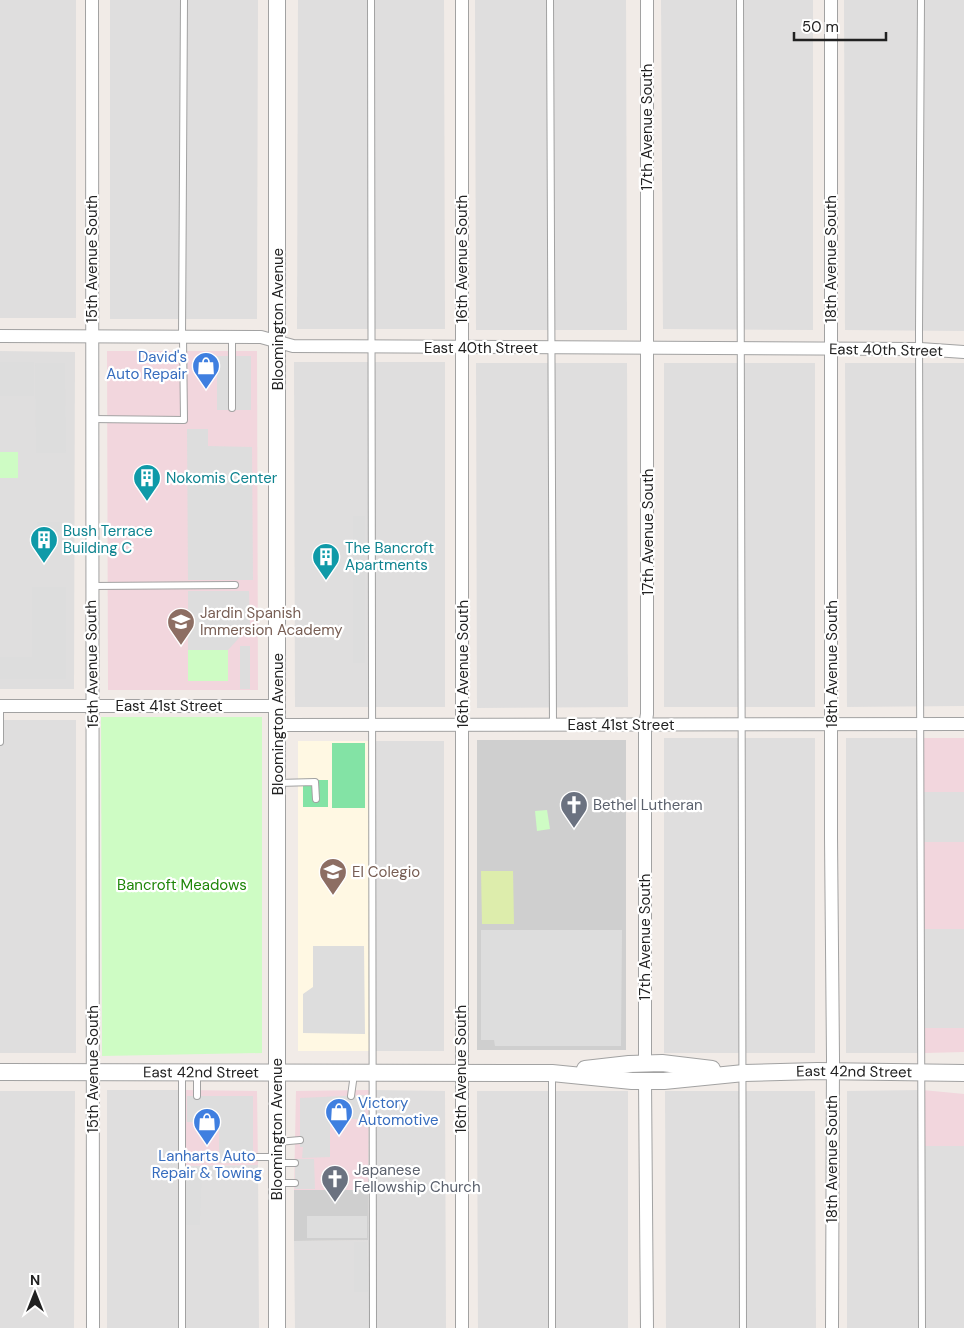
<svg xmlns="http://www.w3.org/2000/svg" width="964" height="1328" viewBox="0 0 964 1328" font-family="'DM Sans',sans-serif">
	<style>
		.residential { fill: #dfdede }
		.commercial { fill: #f2d6dd }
		.education { fill: #fff8e3 }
		.religious { fill: #cfcfcf }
		.grass { fill: #ddedac }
		.park { fill: #cefcc4 }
		.pitch { fill: #83e3a5 }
		.parking { fill: #ddd }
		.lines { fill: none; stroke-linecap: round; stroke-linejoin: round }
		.service-casing { stroke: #a2a2a2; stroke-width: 8 }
		.minor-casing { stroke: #a2a2a2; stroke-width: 14 }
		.tertiary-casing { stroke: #a2a2a2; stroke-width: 18 }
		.service { stroke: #fff; stroke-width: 6 }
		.minor { stroke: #fff; stroke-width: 12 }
		.tertiary { stroke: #fff; stroke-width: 16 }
		.labels { text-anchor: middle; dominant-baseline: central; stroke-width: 4.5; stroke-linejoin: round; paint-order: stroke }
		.street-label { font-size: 15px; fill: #212121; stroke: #fff }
		.shop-label { font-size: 15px; fill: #366cbe; stroke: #fff; text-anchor: end }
		.culture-label { font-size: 15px; fill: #0d838f; stroke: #fff; text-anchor: start }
		.education-label { font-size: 15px; fill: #785e54; stroke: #fff; text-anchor: start }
		.worship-label { font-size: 15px; fill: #5b616d; stroke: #fff; text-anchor: start }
		.park-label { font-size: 15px; fill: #1e8608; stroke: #fff }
	</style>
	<rect width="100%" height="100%" fill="#f1ebe7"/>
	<!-- residential -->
	<g class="residential">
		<rect x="0" y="0" width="76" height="318"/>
		<path d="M110,0H258L257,319H110Z"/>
		<path d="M298,0H444L445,329H297Z"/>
		<path d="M475,0H626L627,330H476Z"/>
		<path d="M661,0H813V330L663,329Z"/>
		<path d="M844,0H964V331L845,330Z"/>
		<path d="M0,351L75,352L74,689H0Z"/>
		<path d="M294,362H445V707H295Z"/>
		<path d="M476,363H627L628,707L477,708Z"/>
		<rect x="664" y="363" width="151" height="344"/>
		<path d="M845,363H964V706L847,707Z"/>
		<rect x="0" y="720" width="76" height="333"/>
		<rect x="664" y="738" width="151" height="315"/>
		<path d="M846,738H924V792H964V842H924V929H964V1028H925V1053H846Z"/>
		<rect x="369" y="741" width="75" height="310"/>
		<path d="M107,1090H184L183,1166L258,1165L259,1328H107Z"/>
		<path d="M369,1090L445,1091L446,1328H295L294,1241L368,1240Z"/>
		<path d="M922,1090L923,1146H964V1328H847V1091Z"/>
		<path d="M0,1091H75L74,1328H0Z"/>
		<path d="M477,1091H628V1328H478Z"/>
		<path d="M665,1091H815L816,1328H666Z"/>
	</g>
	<!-- commercial -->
	<g class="commercial">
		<path d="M107,351H257L258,690H108Z"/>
		<rect x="924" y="738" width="40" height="54"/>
		<rect x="923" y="842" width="41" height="87"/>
		<path d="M925,1028H964V1052L925,1053Z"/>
		<path d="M184,1090L257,1091L258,1165L183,1166Z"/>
		<path d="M369,1090L368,1190H294L296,1091Z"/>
		<path d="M922,1090L964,1094V1146H923Z"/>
	</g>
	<!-- education -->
	<rect class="education" x="298" y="741" width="71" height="310"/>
	<!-- religious -->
	<g class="religious">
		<rect x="477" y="740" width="149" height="310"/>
		<path d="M294,1190H368V1240L294,1241Z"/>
	</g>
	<!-- grass -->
	<path class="grass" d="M481,871H513L514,924H482Z"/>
	<!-- park -->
	<g class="park">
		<rect x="0" y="452" width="18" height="26"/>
		<rect x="188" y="650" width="40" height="31"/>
		<path d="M101,717H262V1053L102,1056Z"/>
		<path d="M547,810L550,829L537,831L535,811Z"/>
	</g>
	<!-- pitch -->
	<g class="pitch">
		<rect x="332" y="743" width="33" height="65"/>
		<rect x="303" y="780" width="25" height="27"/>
	</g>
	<!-- parking -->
	<g class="parking">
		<rect x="217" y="356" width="34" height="54"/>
		<rect x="0" y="362" width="34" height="34"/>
		<path d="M35,363H65L66,453H36Z"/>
		<path d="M187,429H208V446L252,447L253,580H188Z"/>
		<rect x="353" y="516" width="12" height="147"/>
		<path d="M37,522H62L63,532H37Z"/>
		<path d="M32,587H66V679H0V657H32Z"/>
		<path d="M188,591H249L250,626L228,650H188Z"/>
		<rect x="240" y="646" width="10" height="43"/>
		<path d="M481,930H622L621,1046H495L494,1040H481Z"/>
		<path d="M313,946H364L365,1034L303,1033V994L313,987Z"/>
		<path d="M364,1095L365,1119H330V1157L302,1158L303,1147H300V1098Z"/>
		<path d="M187,1096H253V1163H219V1123L187,1122Z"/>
		<path d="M295,1159H314L315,1189H295Z"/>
		<path d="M185,1168H202L200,1225H185Z"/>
		<rect x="307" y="1216" width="60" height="22"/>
		<path d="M354,1242H367L368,1292H354Z"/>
	</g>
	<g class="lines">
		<defs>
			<g id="service">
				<path d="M371,0L373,1328"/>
				<path d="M550,0L553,726"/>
				<path d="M740,0L743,1328"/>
				<path d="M921,0L919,332L922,1328"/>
				<path d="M182,337L184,0"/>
				<path d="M232,337V408"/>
				<path d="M91,419L184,420L183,337"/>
				<path d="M91,586L235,585"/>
				<path d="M0,742V706"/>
				<path d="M278,783L315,782L316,799"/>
				<path d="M182,1074V1328"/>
				<path d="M552,1074V1328"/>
				<path d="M197,1096V1074"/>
				<path d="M351,1096L354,1074"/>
				<path d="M278,1142L300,1140"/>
				<path d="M253,1157H276"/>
				<path d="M278,1163H295"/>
				<path d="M278,1183H295"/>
			</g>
			<g id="minor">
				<path d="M92,0L93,1328"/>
				<path d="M831,0V838L833,1058L832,1328"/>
				<path d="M0,336L261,337L293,346L920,349L964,352"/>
				<path d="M0,706H278"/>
				<path d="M278,725L964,724"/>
				<path d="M645,1064V726L647,714V0"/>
				<path d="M645,1081L647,1328"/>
				<path d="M462,1328V0"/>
			</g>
			<g id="tertiary">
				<path d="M277,0V1328"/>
				<path d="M585,1069L629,1064L662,1063L712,1069"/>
				<path id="s1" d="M0,1072L552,1073L632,1081H664L744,1073L817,1071L964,1073"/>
			</g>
		</defs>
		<!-- service casing -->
		<use href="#service" class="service-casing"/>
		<!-- minor casing -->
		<use href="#minor" class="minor-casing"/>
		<!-- tertiary casing -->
		<use href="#tertiary" class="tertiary-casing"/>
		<!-- service -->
		<use href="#service" class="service"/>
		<!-- minor -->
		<use href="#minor" class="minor"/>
		<!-- tertiary -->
		<use href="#tertiary" class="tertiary"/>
	</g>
	<!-- icons -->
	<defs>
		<symbol id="shop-pin" viewBox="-11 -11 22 30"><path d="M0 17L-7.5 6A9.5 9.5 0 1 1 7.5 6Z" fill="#3f7fe0" stroke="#fff"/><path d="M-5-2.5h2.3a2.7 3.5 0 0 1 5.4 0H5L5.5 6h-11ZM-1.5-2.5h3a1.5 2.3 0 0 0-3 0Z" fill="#fff"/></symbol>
		<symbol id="building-pin" viewBox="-11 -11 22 30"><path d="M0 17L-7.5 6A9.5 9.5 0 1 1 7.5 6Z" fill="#0f9aa8" stroke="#fff"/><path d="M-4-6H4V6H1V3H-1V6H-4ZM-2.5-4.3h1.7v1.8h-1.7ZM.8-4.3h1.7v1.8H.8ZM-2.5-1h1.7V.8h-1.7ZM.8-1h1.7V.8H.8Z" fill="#fff"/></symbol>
		<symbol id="school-pin" viewBox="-11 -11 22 30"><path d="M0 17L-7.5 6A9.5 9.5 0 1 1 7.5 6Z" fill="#8d6e63" stroke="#fff"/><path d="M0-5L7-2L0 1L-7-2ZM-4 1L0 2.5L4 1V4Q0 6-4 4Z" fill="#fff"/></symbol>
		<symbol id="church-pin" viewBox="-11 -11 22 30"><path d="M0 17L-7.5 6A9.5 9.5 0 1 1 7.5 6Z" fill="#6b7280" stroke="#fff"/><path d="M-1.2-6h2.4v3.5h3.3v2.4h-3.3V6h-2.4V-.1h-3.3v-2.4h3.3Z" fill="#fff"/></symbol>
	</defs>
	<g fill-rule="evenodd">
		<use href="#shop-pin" x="190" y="350" width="32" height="43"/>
		<use href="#building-pin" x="131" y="462" width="32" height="43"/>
		<use href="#building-pin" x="28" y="524" width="32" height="43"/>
		<use href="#building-pin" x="310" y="541" width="32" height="43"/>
		<use href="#school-pin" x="165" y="606" width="32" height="43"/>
		<use href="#church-pin" x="558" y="789" width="32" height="43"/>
		<use href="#school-pin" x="317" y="856" width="32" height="43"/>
		<use href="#shop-pin" x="323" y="1096" width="32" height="43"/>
		<use href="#shop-pin" x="191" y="1106" width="32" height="43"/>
		<use href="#church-pin" x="319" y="1163" width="32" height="43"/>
	</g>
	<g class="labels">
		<!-- street labels -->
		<g class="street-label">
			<text transform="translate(647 127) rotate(-90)">17th Avenue South</text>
			<text transform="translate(92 259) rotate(-90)">15th Avenue South</text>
			<text transform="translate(462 259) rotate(-90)">16th Avenue South</text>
			<text transform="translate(831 259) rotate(-90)">18th Avenue South</text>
			<text transform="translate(278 319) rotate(-90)">Bloomington Avenue</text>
			<text x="481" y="348">East 40th Street</text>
			<text transform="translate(886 350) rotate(1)">East 40th Street</text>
			<text transform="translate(648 532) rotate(-90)">17th Avenue South</text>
			<text transform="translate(92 664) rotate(-91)">15th Avenue South</text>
			<text transform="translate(463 664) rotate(-90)">16th Avenue South</text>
			<text transform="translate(832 664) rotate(-90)">18th Avenue South</text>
			<text x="169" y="706">East 41st Street</text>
			<text transform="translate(278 724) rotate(-90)">Bloomington Avenue</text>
			<text x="621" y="725">East 41st Street</text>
			<text transform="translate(645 937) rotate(-90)">17th Avenue South</text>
			<text transform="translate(93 1069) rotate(-90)">15th Avenue South</text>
			<text transform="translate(461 1069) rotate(-90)">16th Avenue South</text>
			<text stroke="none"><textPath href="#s1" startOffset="855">East 42nd Street</textPath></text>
			<text stroke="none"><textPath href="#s1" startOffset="201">East 42nd Street</textPath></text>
			<text transform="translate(277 1129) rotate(-90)">Bloomington Avenue</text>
			<text transform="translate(832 1159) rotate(-90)">18th Avenue South</text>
		</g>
		<!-- shop labels -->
		<g class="shop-label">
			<text x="187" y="357">David's<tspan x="187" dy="17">Auto Repair</tspan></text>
			<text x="358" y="1103" text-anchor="start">Victory<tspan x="358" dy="17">Automotive</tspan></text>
			<text x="207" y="1156" text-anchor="middle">Lanharts Auto<tspan x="207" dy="17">Repair &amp; Towing</tspan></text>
		</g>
		<!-- culture labels -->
		<g class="culture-label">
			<text x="166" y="478">Nokomis Center</text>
			<text x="63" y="531">Bush Terrace<tspan x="63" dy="17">Building C</tspan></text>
			<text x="345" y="548">The Bancroft<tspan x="345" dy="17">Apartments</tspan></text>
		</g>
		<!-- education labels -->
		<g class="education-label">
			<text x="200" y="613">Jardin Spanish<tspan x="200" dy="17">Immersion Academy</tspan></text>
			<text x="352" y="872">El Colegio</text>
		</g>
		<!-- worship labels -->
		<g class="worship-label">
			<text x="593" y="805">Bethel Lutheran</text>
			<text x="354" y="1170">Japanese<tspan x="354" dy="17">Fellowship Church</tspan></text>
		</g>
		<!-- park labels -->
		<g class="park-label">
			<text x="182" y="885">Bancroft Meadows</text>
		</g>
	</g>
	<!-- north arrow -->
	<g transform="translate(35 1293)" stroke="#ffffff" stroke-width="4" paint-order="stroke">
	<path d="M0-4L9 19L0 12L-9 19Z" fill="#212121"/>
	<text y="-8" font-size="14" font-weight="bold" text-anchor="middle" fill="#212121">N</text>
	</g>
	<!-- scale -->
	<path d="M794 32v8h92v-8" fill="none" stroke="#212121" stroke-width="2.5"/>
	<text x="802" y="32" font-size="15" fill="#212121" stroke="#ffffff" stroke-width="4" paint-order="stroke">50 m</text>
</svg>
